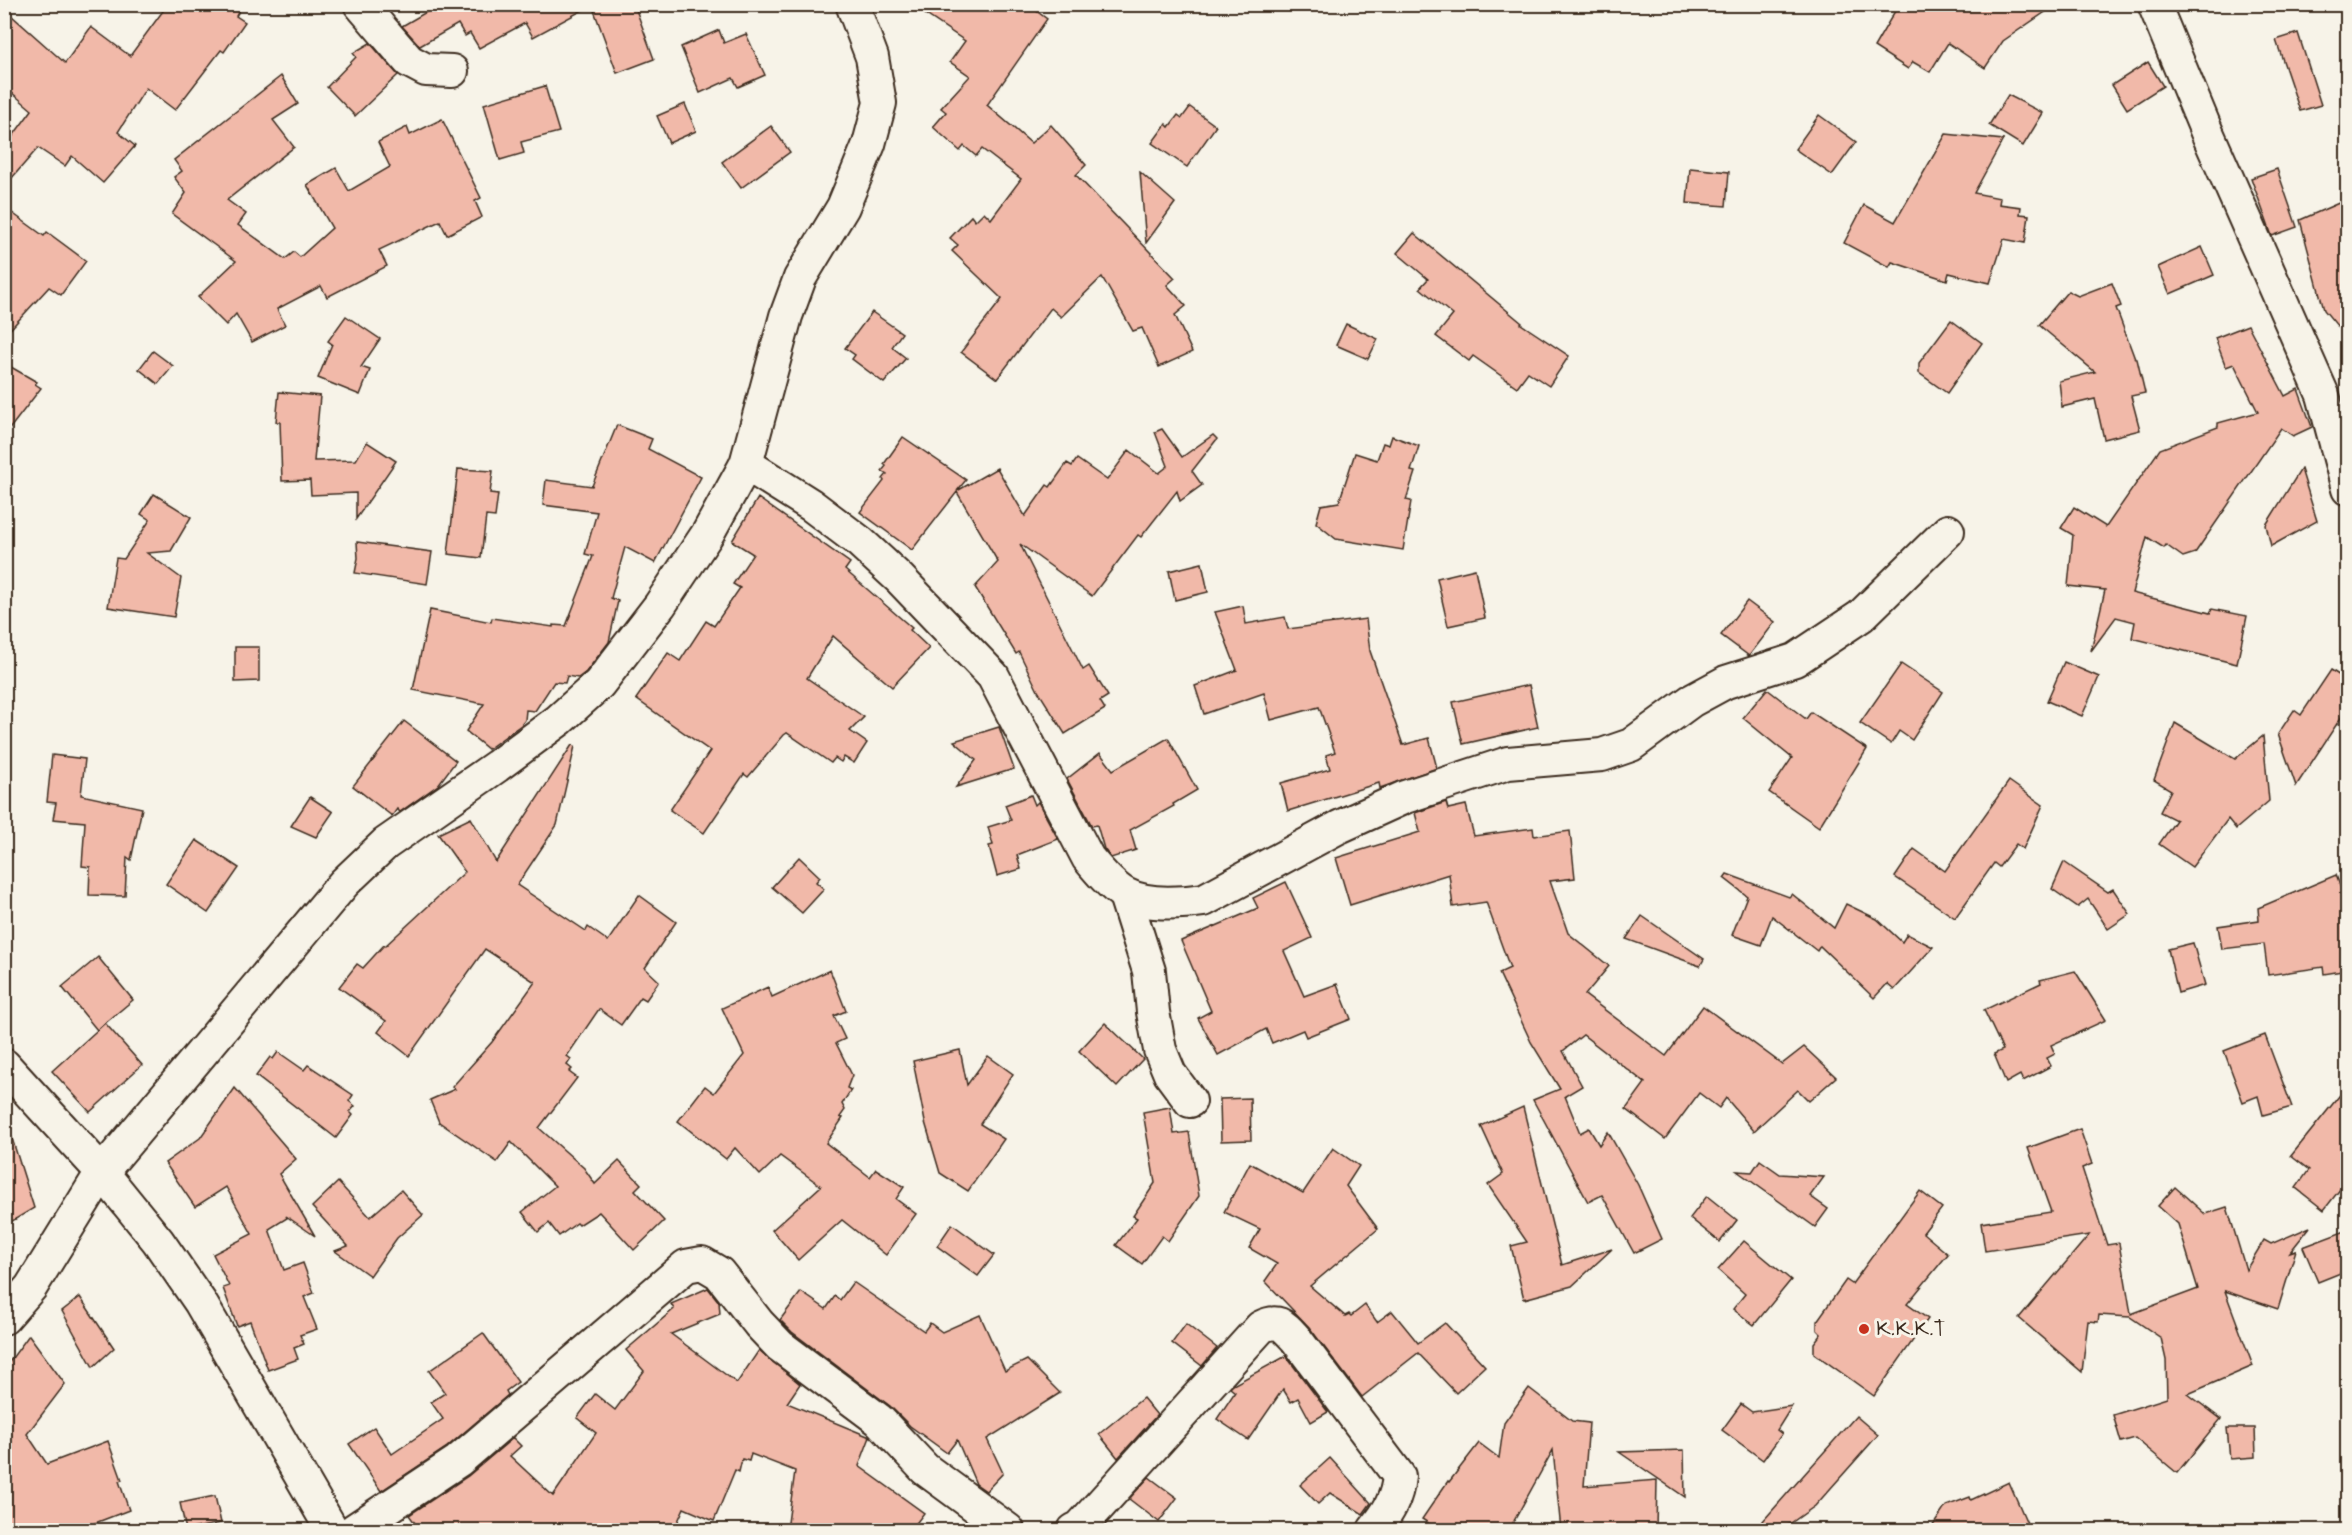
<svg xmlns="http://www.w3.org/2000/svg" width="2352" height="1535" viewBox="0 0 2352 1535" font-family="Mynerve,sans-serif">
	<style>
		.building { fill: #f1b9a9; stroke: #3b2a1e; stroke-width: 1.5 }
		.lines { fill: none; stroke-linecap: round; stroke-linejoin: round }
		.minor-casing { stroke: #3b2a1e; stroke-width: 36 }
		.minor { stroke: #f7f3e8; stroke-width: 32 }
		.poi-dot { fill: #c8321e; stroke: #f7f3e8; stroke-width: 2 }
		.labels { text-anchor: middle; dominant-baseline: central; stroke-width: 6; stroke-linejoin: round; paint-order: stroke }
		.poi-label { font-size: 21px; fill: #3b2a1e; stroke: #f7f3e8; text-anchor: start }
	</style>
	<rect width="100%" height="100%" fill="#f7f3e8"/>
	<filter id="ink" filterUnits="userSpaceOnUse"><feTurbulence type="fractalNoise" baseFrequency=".0167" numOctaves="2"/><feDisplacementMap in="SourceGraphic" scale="12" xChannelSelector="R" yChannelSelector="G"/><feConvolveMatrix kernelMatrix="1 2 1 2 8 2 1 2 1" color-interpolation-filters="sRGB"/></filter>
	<g filter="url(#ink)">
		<!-- building -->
		<g class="building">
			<path d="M168,4H243L236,16L245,22L224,52L221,50L175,110L146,88L118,132L135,146L103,183L72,156L65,166L38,148L4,187V148L32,110L4,86V9L65,63L91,27L130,56Z"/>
			<path d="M440,4H634L654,59L617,73L592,5L533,37L525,23L479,48L470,33L465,36L458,24L420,46L402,26Z"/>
			<path d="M910,4H1027L1047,19L987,105L1031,143L1051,125L1086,165L1076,175L1175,278L1167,285L1186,306L1175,315L1192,352L1159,367L1142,328L1133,331L1102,277L1061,317L1051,308L997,379L961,352L1002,299L952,251L958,245L950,238L971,216L975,221L984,212L991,219L1021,179L982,149L976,156L964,146L960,151L933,127L946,112L941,108L970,76L950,62L965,41Z"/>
			<path d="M1899,4H2057L2003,41L1985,68L1948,43L1930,72L1913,62L1908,69L1874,47Z"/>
			<path d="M719,30L724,43L746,34L765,75L738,87L733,78L700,93L681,47Z"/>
			<path d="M2298,33L2321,105L2300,111L2276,40Z"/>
			<path d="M370,43L398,75L355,116L327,87L356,57L353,53Z"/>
			<path d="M2148,62L2163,86L2127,109L2112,85Z"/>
			<path d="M281,76L298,104L273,120L294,147L227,200L246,214L238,225L285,259L294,252L300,257L332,228L307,185L336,168L349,191L390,167L378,142L407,127L410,135L442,119L481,198L475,201L482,217L447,235L440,221L379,250L387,266L327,297L321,286L277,309L285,325L252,342L236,314L226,325L198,297L236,261L172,214L186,193L174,177L182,171L174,160Z"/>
			<path d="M545,86L559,132L521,142L524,153L500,160L484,104Z"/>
			<path d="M2008,95L2043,113L2023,146L1989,125Z"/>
			<path d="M685,104L696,131L669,143L657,116Z"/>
			<path d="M1190,107L1216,126L1187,167L1152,143L1166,124L1169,127L1178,115L1182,118Z"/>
			<path d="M1819,115L1856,142L1832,175L1795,149Z"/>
			<path d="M771,126L790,152L741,188L722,162Z"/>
			<path d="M1946,134L2003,140L1974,193L2000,198L1999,204L2021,207L2020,214L2029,215L2025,243L2004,239L1990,283L1949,273L1947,280L1892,262L1889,267L1844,243L1864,205L1895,222Z"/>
			<path d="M1690,168L1729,172L1726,206L1687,203Z"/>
			<path d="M2277,169L2297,227L2272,236L2251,178Z"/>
			<path d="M1140,172L1175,203L1146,243Z"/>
			<path d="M2348,199V339L2324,310L2300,220Z"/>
			<path d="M4,207L44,236L47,232L86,261L61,295L49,287L4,336Z"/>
			<path d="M1414,233L1522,323L1521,324L1569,356L1549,386L1528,372L1517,387L1473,356L1469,361L1436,336L1453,315L1420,288L1428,279L1397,253Z"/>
			<path d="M2202,247L2214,275L2170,294L2158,267Z"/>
			<path d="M2112,283L2121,306L2116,308L2135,359H2137L2145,393L2131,396L2140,430L2104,439L2095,399L2062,407L2059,381L2095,372L2039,325L2068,291L2078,296Z"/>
			<path d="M872,312L902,333L892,347L906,358L884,383L852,359L855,355L845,348Z"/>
			<path d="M346,316L380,339L361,367L370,370L360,395L318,378L332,344L328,341Z"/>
			<path d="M1951,320L1982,343L1947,393L1919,373V363Z"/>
			<path d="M1346,324L1378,339L1368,359L1336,345Z"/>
			<path d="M2248,325L2285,396L2298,389L2312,427L2293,436L2281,428L2195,553L2183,557L2166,545L2164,548L2147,537L2132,593L2210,613L2212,609L2247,616L2237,664L2132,638L2135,622L2116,617L2091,651L2105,590L2068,586L2073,535L2061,528L2074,507L2106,527L2160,449L2218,427V423L2258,412L2234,364L2226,367L2215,338Z"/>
			<path d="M153,351L173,366L158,384L139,369Z"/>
			<path d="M4,363L37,382L35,384L41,388L4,436Z"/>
			<path d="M279,392L320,396L314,461L356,460L367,442L396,461L356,519V493L311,495L310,480L282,481L280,422H276Z"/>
			<path d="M617,425L652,439L648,449L701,477L655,563L625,547L611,598L618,601L609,642L586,672L578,678L567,676L565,683L554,682L535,711L526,710L525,720L521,725L488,749L466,731L484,704L413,690L430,610L491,622L492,618L553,627V625L566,626L593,556L585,554L597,512L543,505L546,480L592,486Z"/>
			<path d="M1162,429L1182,457L1213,435L1217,439L1192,471L1202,485L1180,501L1177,491L1141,537L1138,535L1092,596L1020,544L1083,670L1089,666L1108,696L1100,701L1105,709L1065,734L1038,691L1019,652L1016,654L975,587L998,562L957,492L912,550L860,512L884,481L883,479L887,474L882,471L886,466L884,464L903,437L966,480L957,491L997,468L1025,516L1047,485L1050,487L1067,463L1072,466L1077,459L1107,480L1129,450L1159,473L1168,466L1155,432Z"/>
			<path d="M1392,436L1419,446L1411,471L1415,472L1406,500L1411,501L1403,550L1336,539L1316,523L1321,505L1339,502L1355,453L1377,460L1383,443L1389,445Z"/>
			<path d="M458,469L493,471L490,493L498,494L495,517L486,516L481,558L448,554Z"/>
			<path d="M2301,469L2317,521L2271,546L2266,525Z"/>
			<path d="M154,494L191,517L171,551L147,553L181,578L174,617L108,607L116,558L124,559L150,520L141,514Z"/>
			<path d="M758,498L850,563L845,570L912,628L910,630L929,648L892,687L833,636L807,678L864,717L850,731L867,743L854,763L844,757L841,762L835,758L831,763L787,733L784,735L748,777L744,774L704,833L670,810L710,751L636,699L668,653L680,661L706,621L714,626L740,588L733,584L753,554L732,541Z"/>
			<path d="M357,542L432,552L427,584L355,573L358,558Z"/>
			<path d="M1202,563L1208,592L1175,600L1169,571Z"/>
			<path d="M1475,569L1485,618L1448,626L1437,578Z"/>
			<path d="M1747,601L1775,622L1749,656L1721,635Z"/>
			<path d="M1243,606L1246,624L1285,617L1288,629L1366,619L1370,651L1403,745L1429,738L1437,768L1380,788L1379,783L1288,811L1281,783L1330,769L1326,755L1335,752L1319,707L1271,720L1264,693L1204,714L1195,686L1237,670L1215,612Z"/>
			<path d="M235,647H259V681L235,682Z"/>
			<path d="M2064,662L2099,677L2082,716L2047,701Z"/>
			<path d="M1901,664L1943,692L1912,740L1899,731L1891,744L1860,723Z"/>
			<path d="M2331,670L2348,681V707L2296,786L2278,734L2294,710L2301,715Z"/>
			<path d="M1529,685L1538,727L1463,744L1453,702Z"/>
			<path d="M1767,689L1806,719L1811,712L1867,749L1819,827L1769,792L1792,758L1743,718Z"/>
			<path d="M404,721L456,761L438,785L400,812L397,809L392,816L353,786Z"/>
			<path d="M2175,723L2235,759L2263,736L2269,801L2236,829L2228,819L2192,867L2159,844L2176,820L2160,812L2171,790L2154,780Z"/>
			<path d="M999,727L1014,769L956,787L976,760L954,741Z"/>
			<path d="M1168,738L1197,790L1173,804L1174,806L1130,830L1136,850L1111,858L1104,849L1097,825L1092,826L1067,779L1100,753L1113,770Z"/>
			<path d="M572,745L575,746L557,825L517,885L586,931L588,927L608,941L639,895L676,922L645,968L659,981L646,1000L641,997L621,1025L599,1009L567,1056L571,1059L567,1065L572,1069L569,1072L577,1078L539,1128L584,1168L595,1184L619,1161L641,1184L635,1190L664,1221L634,1250L599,1212L579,1225L577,1223L559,1236L549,1223L538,1232L522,1212L555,1186L511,1142L497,1162L439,1122L430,1100L455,1089L452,1087L492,1042L535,982L485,949L409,1056L378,1032L386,1021L339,987L357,964L363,968L384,945L385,946L465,872L438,834L471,818L496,862Z"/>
			<path d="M52,755L85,759L81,795L142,808L131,860L127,857L125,896L89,895L90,867L82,866L85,822L53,819L56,803L47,802Z"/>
			<path d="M2009,781L2043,805L2023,849L2016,844L1999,867L1994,863L1955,918L1895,877L1914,849L1945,871Z"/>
			<path d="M1031,795L1035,805L1038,802L1058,839L1017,855L1021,869L997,876L989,846L993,845L988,827L1011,820L1005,805Z"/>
			<path d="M310,797L333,812L316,837L291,826Z"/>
			<path d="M1446,802L1448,809L1466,805L1474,836L1533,828L1534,836L1570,831L1575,878L1550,881L1568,933L1609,966L1585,995L1666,1056L1703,1006L1782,1064L1804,1047L1836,1077L1809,1101L1798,1090L1754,1131L1726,1098L1719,1108L1699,1093L1665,1139L1626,1109L1645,1083L1583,1035L1563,1051L1582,1086L1565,1096L1580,1133L1589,1128L1599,1145L1608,1132L1638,1185L1662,1239L1634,1253L1602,1195L1588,1202L1533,1100L1560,1089L1531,1042L1499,973L1510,968L1486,902L1453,907L1449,874L1350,905L1336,858L1420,832L1415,813Z"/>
			<path d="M196,840L239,868L208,913L166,884Z"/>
			<path d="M799,857L820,877L816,882L824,889L802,913L772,887Z"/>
			<path d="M2064,862L2108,892L2113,889L2130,914L2108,929L2088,899L2078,907L2052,889Z"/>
			<path d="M1727,874L1789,897L1792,894L1834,928L1846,904L1877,919L1902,942L1907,934L1933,947L1894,990L1887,984L1874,998L1820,946L1817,951L1772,916L1761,945L1732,935L1747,896L1724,878Z"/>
			<path d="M2336,875L2342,891L2348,921V970L2324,974L2323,967L2268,975L2264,944L2222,949L2218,926L2259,920L2258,908Z"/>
			<path d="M1286,882L1312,938L1284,951L1304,996L1337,984L1351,1019L1306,1037L1303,1030L1272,1043L1266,1029L1218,1055L1198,1018L1211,1011L1181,941L1258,908L1253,898Z"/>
			<path d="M1642,916L1704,959L1700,966L1626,939Z"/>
			<path d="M2193,943L2205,985L2178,993L2168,949Z"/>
			<path d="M98,957L133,1000L97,1030L62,987Z"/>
			<path d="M830,970L846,1011L834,1016L845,1039L836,1043L852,1075L847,1088L851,1090L842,1104L845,1110L840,1117L843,1118L826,1143L870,1177L876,1169L904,1187L896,1199L916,1214L886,1255L842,1220L798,1260L772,1230L821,1186L780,1156L760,1175L735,1148L726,1159L678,1121L705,1086L714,1093L744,1055L722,1008L768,987L772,997Z"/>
			<path d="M2075,971L2106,1020L2051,1045L2055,1054L2047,1058L2051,1066L2023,1081L2020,1075L2006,1083L1994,1054L2003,1050L1984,1010L2041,983L2040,980Z"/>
			<path d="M105,1023L142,1065L90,1112L52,1071Z"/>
			<path d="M1105,1023L1143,1059L1117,1087L1079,1051Z"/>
			<path d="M2265,1035L2292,1107L2263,1115L2258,1096L2243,1102L2224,1051Z"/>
			<path d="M960,1050L967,1085L988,1056L1013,1074L980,1124L1004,1139L968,1191L940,1173L925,1122L913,1061Z"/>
			<path d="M278,1052L304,1070L308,1065L353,1095L349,1101L355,1106L350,1112L353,1115L336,1138L256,1076L270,1057L273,1059Z"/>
			<path d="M2348,1085V1179L2324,1210L2296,1188L2309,1170L2291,1156Z"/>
			<path d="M235,1088L296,1159L279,1174L315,1236L286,1216L287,1218L269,1229L284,1270L303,1263L314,1293L304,1297L317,1329L300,1335L304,1344L294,1348L298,1359L268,1370L250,1321L237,1326L223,1288L229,1286L213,1254L252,1234L226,1187L195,1207L165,1163L200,1138Z"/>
			<path d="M1250,1098L1251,1140L1221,1141L1220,1099Z"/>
			<path d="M1170,1107L1174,1134L1189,1132L1199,1196L1168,1241L1162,1236L1142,1264L1116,1245L1137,1218L1133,1216L1155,1183L1143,1112Z"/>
			<path d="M1523,1107L1562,1265L1612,1249L1572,1286L1524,1299L1511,1246L1527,1242L1488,1185L1503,1174L1481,1126Z"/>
			<path d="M2080,1129L2092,1164L2082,1168L2107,1245L2119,1243L2131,1314L2198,1289L2178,1224L2158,1206L2175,1187L2205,1214L2227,1207L2246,1270L2264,1240L2271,1244L2310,1227L2290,1252L2296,1250L2278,1309L2225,1291L2253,1366L2188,1394L2221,1419L2177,1473L2135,1438L2121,1442L2113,1415L2167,1398L2166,1360L2161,1338L2130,1317L2099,1315L2098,1322L2088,1321L2082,1372L2019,1318L2089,1235L1985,1251L1981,1223L2051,1212L2028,1148Z"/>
			<path d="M10,1132L34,1208L4,1226V1133Z"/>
			<path d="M1333,1148L1359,1166L1346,1186L1378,1229L1310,1286L1345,1316L1349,1314L1351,1316L1365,1305L1377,1322L1392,1311L1418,1343L1445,1323L1485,1366L1456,1393L1418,1353L1362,1397L1309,1327L1265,1281L1277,1264L1249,1248L1260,1229L1224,1212L1250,1163L1303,1193Z"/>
			<path d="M1760,1160L1780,1174L1824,1177L1810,1196L1828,1209L1815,1227L1737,1171L1752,1172Z"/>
			<path d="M338,1182L370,1217L401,1190L423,1215L397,1238L370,1276L335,1251L348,1246L312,1207Z"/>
			<path d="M1920,1191L1942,1208L1923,1233L1948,1254L1907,1304L1928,1319L1874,1396L1814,1353V1343L1821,1334L1817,1330V1321L1846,1280L1852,1284Z"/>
			<path d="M1707,1196L1737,1220L1720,1242L1690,1218Z"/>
			<path d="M952,1224L994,1255L978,1276L937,1246Z"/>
			<path d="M2348,1230V1270L2318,1282L2303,1247Z"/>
			<path d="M1744,1241L1791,1280L1754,1325L1733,1309L1745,1294L1718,1270Z"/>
			<path d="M853,1282L924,1331L930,1323L942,1332L980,1315L1005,1371L1027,1360L1060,1393L987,1439L1003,1473L986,1491L976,1484L957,1440L947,1453L910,1426L890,1406L792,1332L780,1320L801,1292L826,1309L835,1296L840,1300Z"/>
			<path d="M708,1288L719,1302L720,1314L671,1334L737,1383L759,1350L800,1384L787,1403L870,1437L859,1466L924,1513L911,1530H787L795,1471L751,1454L749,1461L742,1459L739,1472L735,1470L714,1521L684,1508L674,1530H420L409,1515L468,1476L513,1438L521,1446L510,1456L553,1496L596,1433L577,1418L595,1394L615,1410L644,1371L626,1350L674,1309L671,1304Z"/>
			<path d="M80,1297L114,1348L93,1367L62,1311Z"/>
			<path d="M1186,1324L1217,1348L1202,1366L1172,1343Z"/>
			<path d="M483,1333L518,1382L506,1391L508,1395L447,1447L381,1491L349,1444L374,1427L392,1454L443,1419L431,1402L445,1393L429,1371Z"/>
			<path d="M29,1335L65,1384L27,1434L47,1464L108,1441L122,1480L119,1481L129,1510L77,1530H4V1369Z"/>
			<path d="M1286,1356L1328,1412L1311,1422L1298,1398L1291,1402L1283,1389L1248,1440L1217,1419L1235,1392L1230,1388L1233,1385Z"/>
			<path d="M1529,1388L1572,1421L1589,1423L1584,1486L1657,1480L1656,1530H1585V1528L1561,1530L1553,1450L1509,1530H1439L1422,1519L1448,1481L1449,1482L1479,1443L1499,1458L1504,1423Z"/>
			<path d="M1143,1398L1157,1415L1118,1458L1099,1434Z"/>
			<path d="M1741,1404L1752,1412L1792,1406L1777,1430L1782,1434L1763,1460L1722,1430Z"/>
			<path d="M1856,1416L1878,1435L1815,1506L1781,1530H1755Z"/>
			<path d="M2227,1428H2255L2256,1457L2230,1459Z"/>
			<path d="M1684,1450L1685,1497L1619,1452Z"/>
			<path d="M1330,1458L1371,1503L1363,1514L1330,1493L1318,1504L1300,1485Z"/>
			<path d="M1149,1477L1177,1498L1159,1522L1129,1499Z"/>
			<path d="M2009,1482L2030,1530H1930L1946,1506L1970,1497L1971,1500Z"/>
			<path d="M215,1496L221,1523L186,1530L180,1503Z"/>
		</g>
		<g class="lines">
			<defs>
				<g id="minor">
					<path d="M360,4L409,61L426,70L452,71"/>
					<path d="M2154,4L2206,130L2323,395L2348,489"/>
					<path d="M746,464L811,505L860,542L900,579L993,676L1088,858C1098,870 1111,886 1125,894C1146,906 1181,903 1204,900L1339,827L1405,797L1508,763L1602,755L1631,745L1691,701L1726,682L1795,660L1861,616L1948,531"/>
					<path d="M1125,895L1149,971L1153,1012L1160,1050L1170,1074L1190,1101"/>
					<path d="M4,1065L102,1172L158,1241L200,1302L332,1530"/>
					<path d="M4,1318L31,1287L102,1172L344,883L385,844L497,766L559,720L599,684L660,605L708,533L746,464L786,316L800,278L843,207L869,144L880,103L872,57L852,4"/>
					<path d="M354,1530L458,1461L686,1266L702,1263L719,1273L759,1324L780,1346L879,1420L925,1469L1008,1530"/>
					<path d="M1074,1530L1080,1527L1261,1327C1279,1318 1284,1326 1296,1339L1399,1476C1397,1499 1388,1513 1374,1530"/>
				</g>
			</defs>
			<!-- minor casing -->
			<use href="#minor" class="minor-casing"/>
			<!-- minor -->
			<use href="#minor" class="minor"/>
		</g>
	</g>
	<!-- markers -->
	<circle class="poi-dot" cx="1864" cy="1329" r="6"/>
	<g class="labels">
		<!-- poi labels -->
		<g class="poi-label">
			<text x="1876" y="1329">K.K.K.T</text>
		</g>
	</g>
	<!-- margin -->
	<rect width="2352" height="1535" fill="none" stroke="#f7f3e8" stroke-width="24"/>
	<rect x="12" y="12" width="2328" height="1511" fill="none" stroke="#3b2a1e" stroke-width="2" filter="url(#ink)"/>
</svg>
